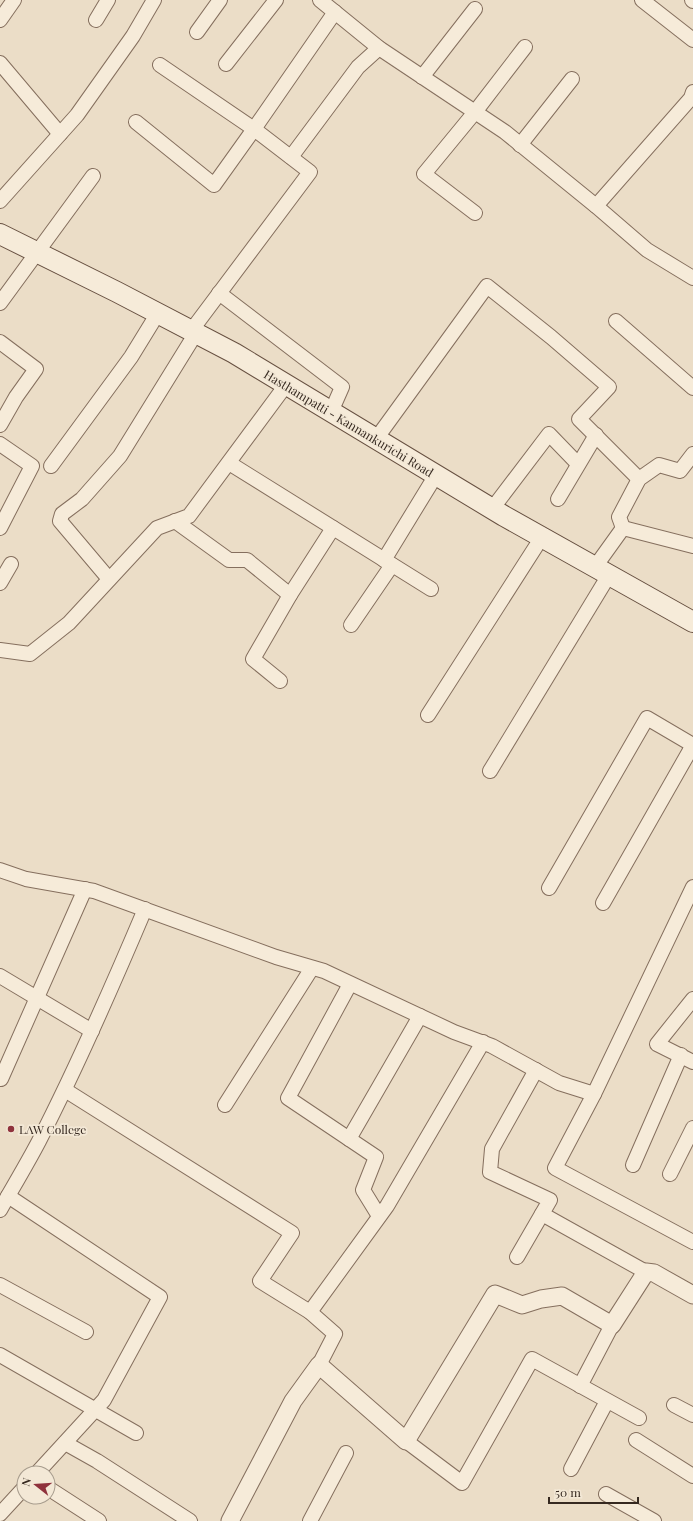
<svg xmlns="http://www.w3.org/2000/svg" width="693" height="1521" viewBox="0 0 693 1521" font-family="'Playfair Display',serif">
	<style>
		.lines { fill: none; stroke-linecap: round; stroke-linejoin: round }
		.minor-casing { stroke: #856f5e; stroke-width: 16 }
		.tertiary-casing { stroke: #856f5e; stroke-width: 19 }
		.secondary-casing { stroke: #675041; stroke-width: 22 }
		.minor { stroke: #f6ebd9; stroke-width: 14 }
		.tertiary { stroke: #f6ebd9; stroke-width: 17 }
		.secondary { stroke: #f6ebd9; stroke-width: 20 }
		.poi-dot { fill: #8f323c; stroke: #f3e8d6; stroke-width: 1.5 }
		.labels { text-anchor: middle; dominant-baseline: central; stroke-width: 3.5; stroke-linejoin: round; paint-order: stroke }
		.street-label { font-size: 12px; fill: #362920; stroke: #f3e8d6 }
		.poi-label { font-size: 12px; fill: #362920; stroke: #f3e8d6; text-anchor: start }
	</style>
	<rect width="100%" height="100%" fill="#ebddc7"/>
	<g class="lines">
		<defs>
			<g id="minor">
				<path d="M320,0L379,48L505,132L596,206L647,250L693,278"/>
				<path d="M642,0L693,40"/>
				<path d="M692,0L693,1"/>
				<path d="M0,20L14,0"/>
				<path d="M96,20L108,0"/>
				<path d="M197,32L220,0"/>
				<path d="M0,63L60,134"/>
				<path d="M226,64L276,0"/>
				<path d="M160,65L254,129L335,12"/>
				<path d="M422,77L475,9"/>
				<path d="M136,122L214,185L254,129L310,172L191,331"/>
				<path d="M520,145L572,79"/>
				<path d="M291,157L358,67L379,48"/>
				<path d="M0,201L77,115L133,36L154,0"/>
				<path d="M596,206L691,98L693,92"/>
				<path d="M475,213L424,174L475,112L525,47"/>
				<path d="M219,293L342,387L331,412"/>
				<path d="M0,303L93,176"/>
				<path d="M616,321L693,388"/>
				<path d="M0,342L36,369L16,397L0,425"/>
				<path d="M376,439L487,286L551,337L609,387L579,419L639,479"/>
				<path d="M0,444L32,466L0,528"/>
				<path d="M229,463L431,589"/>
				<path d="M51,466L131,357L158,313"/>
				<path d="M558,499L596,435"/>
				<path d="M492,509L549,434L578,464"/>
				<path d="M175,521L229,560H247L290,595L253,659L280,681"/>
				<path d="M623,528L619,517L639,479L659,465L680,471L693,454"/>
				<path d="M384,560L436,475"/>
				<path d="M595,567L623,528L693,546"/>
				<path d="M109,579L60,521L62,514L82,499L120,456L196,333"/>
				<path d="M0,583L11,564"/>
				<path d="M290,595L333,528"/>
				<path d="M351,625L392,565"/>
				<path d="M0,650L30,654L69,623L157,528L189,516L286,385"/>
				<path d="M428,715L542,537"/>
				<path d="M490,771L609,575"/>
				<path d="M0,870L26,879L94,891L276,957L324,971L454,1032L492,1046L559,1083L594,1094"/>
				<path d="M693,887L594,1094L555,1168L693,1242"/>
				<path d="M549,888L647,718L693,745"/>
				<path d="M603,903L693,745"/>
				<path d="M0,976L92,1031"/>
				<path d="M350,984L288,1098L376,1157L363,1190L379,1216"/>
				<path d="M693,999L657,1044L693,1062"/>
				<path d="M1,1079L85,889"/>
				<path d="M65,1090L292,1233L260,1281L310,1312"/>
				<path d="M225,1105L312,968"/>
				<path d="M349,1139L420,1016"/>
				<path d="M633,1165L681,1055"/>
				<path d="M670,1174L693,1128"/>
				<path d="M8,1196L160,1297L104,1400L37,1473"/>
				<path d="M0,1210C13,1187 27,1164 39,1141C78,1065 112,987 145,909"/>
				<path d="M542,1214L646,1272"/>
				<path d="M517,1257L550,1200L490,1172L492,1149L536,1070"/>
				<path d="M0,1285L86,1332"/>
				<path d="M0,1355L136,1433"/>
				<path d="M319,1365L335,1334L310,1312L387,1206L483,1042"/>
				<path d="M580,1386L612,1325"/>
				<path d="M674,1405L693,1415"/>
				<path d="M636,1440L693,1476"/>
				<path d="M406,1441L462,1483L532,1359L639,1418"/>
				<path d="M65,1443L97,1461L190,1521"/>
				<path d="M571,1469L607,1401"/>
				<path d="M48,1488L99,1521"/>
				<path d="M606,1494L654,1521"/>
				<path d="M0,1514L24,1488"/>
				<path d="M310,1521L346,1453"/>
			</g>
			<path id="tertiary" d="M230,1521L293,1401L319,1365L406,1441L495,1294L522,1305L541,1299L562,1296L612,1325L646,1272L654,1273L693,1295"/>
			<path id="secondary" d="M0,234L117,292L234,353L504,516L693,622"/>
		</defs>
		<!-- minor casing -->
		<use href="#minor" class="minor-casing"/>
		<!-- tertiary casing -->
		<use href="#tertiary" class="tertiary-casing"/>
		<!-- secondary casing -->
		<use href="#secondary" class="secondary-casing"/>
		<!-- minor -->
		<use href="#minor" class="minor"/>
		<!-- tertiary -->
		<use href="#tertiary" class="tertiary"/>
		<!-- secondary -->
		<use href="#secondary" class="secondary"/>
	</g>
	<!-- markers -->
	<circle class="poi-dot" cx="11" cy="1129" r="4"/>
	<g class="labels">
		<!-- street labels -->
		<g class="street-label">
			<text transform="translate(349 423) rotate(31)">Hasthampatti - Kannankurichi Road</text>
		</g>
		<!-- poi labels -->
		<g class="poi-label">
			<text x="19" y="1129">LAW College</text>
		</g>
	</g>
	<!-- north arrow -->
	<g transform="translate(36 1485) rotate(287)"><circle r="19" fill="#f3e8d6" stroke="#a79c8d"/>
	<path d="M0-3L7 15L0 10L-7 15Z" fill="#8f323c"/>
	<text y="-6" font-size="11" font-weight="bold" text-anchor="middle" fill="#362920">N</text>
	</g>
	<!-- scale -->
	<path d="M549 1497v6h89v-6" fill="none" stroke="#362920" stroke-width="2"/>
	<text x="555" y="1497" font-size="12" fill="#362920" stroke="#f3e8d6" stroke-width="3" paint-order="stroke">50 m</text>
</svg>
